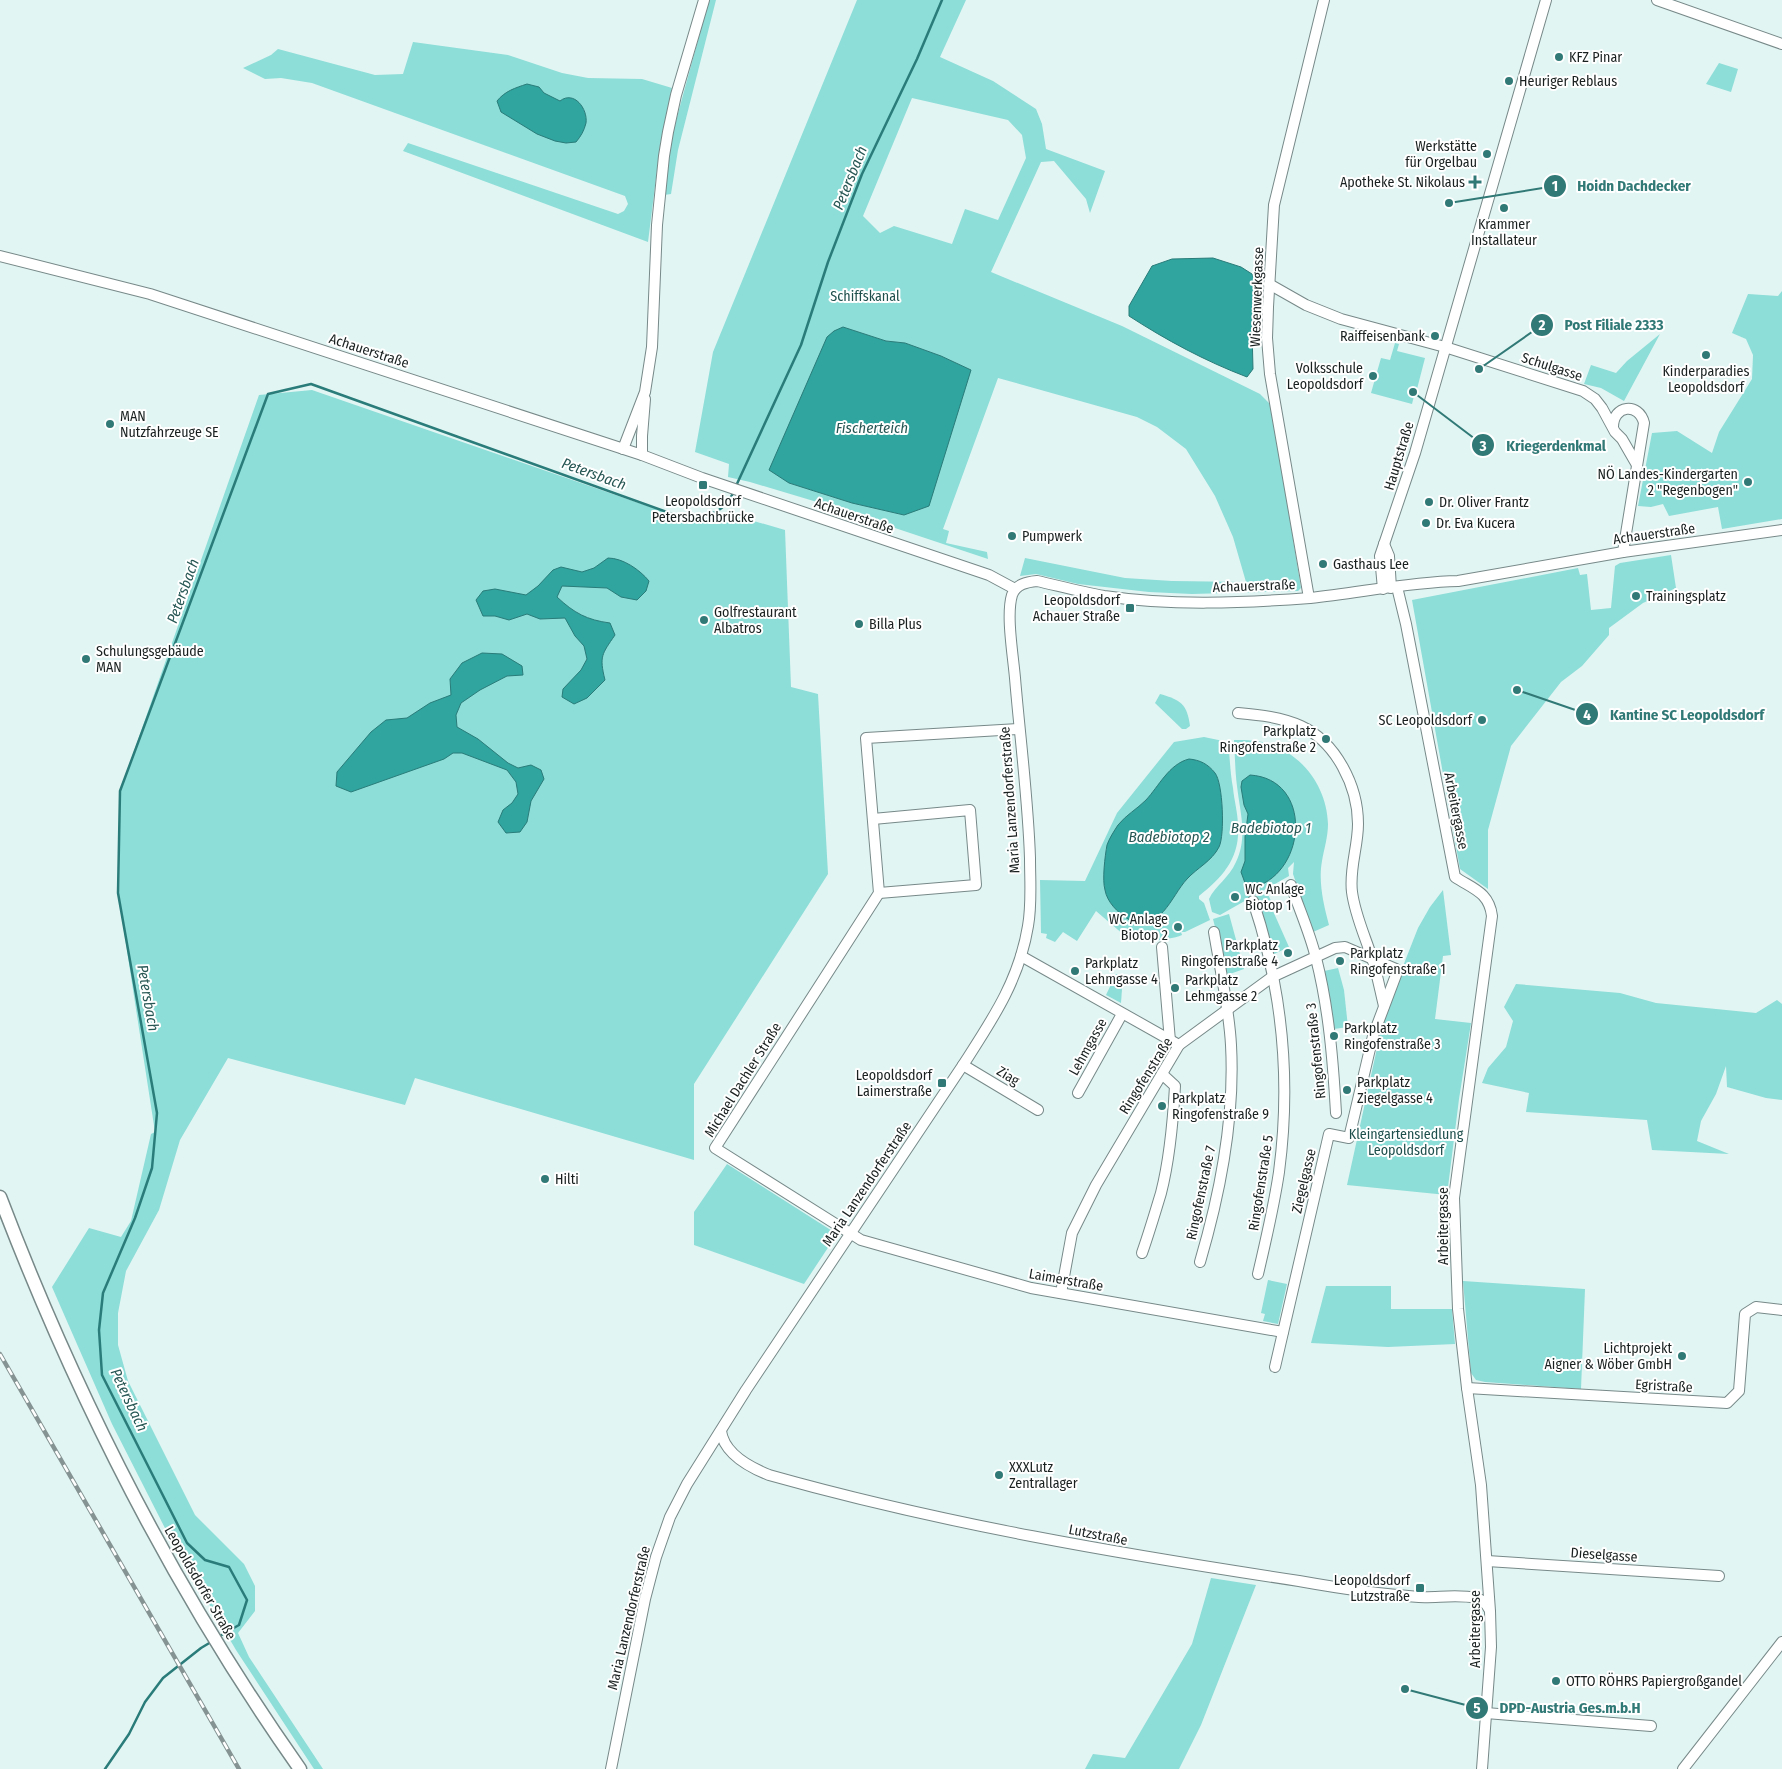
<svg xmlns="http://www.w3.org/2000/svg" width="1782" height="1769" viewBox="0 0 1782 1769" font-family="'Fira Sans Condensed',sans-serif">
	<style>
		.green { fill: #8dddd8; fill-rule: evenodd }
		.water { fill: #30a49f; stroke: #297c79 }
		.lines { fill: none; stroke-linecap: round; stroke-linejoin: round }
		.stream { stroke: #297c79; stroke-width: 2.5 }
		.minor-casing { stroke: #778988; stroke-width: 12 }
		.major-casing { stroke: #778988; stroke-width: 15 }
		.minor { stroke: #fff; stroke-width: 10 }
		.major { stroke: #fff; stroke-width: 12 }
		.rail-casing { stroke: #859392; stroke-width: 4.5 }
		.rail { stroke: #fff; stroke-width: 2.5; stroke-dasharray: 8; stroke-linecap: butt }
		.poi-dot { fill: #307976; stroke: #fff; stroke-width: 2 }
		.labels { text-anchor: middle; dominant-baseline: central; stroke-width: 4; stroke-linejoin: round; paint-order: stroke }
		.poi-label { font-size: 14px; fill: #19201f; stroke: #fff; text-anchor: start }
		.park-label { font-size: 14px; fill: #1e4f4c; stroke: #fff }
		.street-label { font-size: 14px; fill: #19201f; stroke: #fff }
		.water-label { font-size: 15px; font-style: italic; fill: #275754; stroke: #fff }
		.leader { fill: none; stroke: #307976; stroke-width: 2 }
		.callout-dot { fill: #307976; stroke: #fff; stroke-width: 2 }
		.mark-label { font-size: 15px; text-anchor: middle; font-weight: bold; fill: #fff }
		.callout-label { font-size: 15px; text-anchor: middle; font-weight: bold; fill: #307976; stroke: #fff; stroke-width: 4; stroke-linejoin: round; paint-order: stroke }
	</style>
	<rect width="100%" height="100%" fill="#e1f5f3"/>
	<!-- green -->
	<g class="green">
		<path d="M709,0H716L678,150L671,194L664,195L669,150L677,117Z"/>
		<path d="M857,0H966L940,57L993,81L1036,109L1042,124L1046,149L1105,171L1090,213L1086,199L1054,161L1041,162L991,272L1122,326L1260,394L1269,403L1272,409L1301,588L1298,591L1192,594L1149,592L1078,584L1036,574L1020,576L1025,558L1125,578L1172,581L1246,582L1233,537L1215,496L1186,449L1157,427L1137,417L998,378L943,529L949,531L946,543L987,552L988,559L817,502L750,482L728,477L729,464L695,452L713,352ZM912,98L1008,120L1022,135L1026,158L998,220L965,209L952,244L894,226L880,233L863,216ZM843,327L886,341L905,343L941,356L971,370L904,515L852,503L789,483Z"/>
		<path d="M413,42L508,55L562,73L588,78L642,79L672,88L660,146L648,242L403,151L408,143L618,214L624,211L628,204L625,196L312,83L281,78L265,79L243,68L271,55L278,49L375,75L403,74Z"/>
		<path d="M1719,63L1738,69L1731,92L1706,84Z"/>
		<path d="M1782,291V519L1722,529L1718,507L1669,516L1663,504L1651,507L1638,506L1652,433L1677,431L1712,453L1719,432L1752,379L1753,355L1746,339L1732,333L1748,294L1778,296Z"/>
		<path d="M1660,334L1624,401L1601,388L1584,384L1591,365L1616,373L1627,361Z"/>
		<path d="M1395,343L1399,344L1397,351L1425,358L1417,389L1411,388L1409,395L1414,396L1412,404L1371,393L1381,358L1390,360Z"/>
		<path d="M312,390L685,519L733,515L785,530L791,687L818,694L828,874L694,1084V1160L415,1078L405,1105L228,1058L180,1140L159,1210L126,1271L118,1313V1345L128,1381L195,1515L244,1564L255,1586V1611L238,1633L249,1657L323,1769H314L236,1650L169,1536L112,1424L52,1287L89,1228L121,1237L131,1221L151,1134L155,1132L119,899L120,791L259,395Z"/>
		<path d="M1671,555L1676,588L1643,603L1609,628V635L1582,666L1561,682L1511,746L1488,830V889L1460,869L1412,600L1578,568L1580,575L1587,574L1591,610L1611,608L1615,566L1620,563Z"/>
		<path d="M1160,694C1181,700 1187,704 1190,726L1186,729H1182L1155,703Z"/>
		<path d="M1204,737L1228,742C1230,757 1230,773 1233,788C1234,800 1238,813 1238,826C1240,858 1223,877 1199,896V899L1204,903L1210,920L1185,932H1181L1182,935C1168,941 1137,943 1124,935L1096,911L1077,941L1063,932L1055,942L1046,938L1047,934L1041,933L1040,880L1085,881L1117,813L1174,742Z"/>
		<path d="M1234,740C1247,740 1260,740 1272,745C1305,757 1327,789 1328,824C1328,837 1324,849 1322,861C1318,882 1324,906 1329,925L1313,932L1293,874L1294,862L1288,868L1289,876L1220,915L1212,912L1209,899C1215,886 1229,878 1236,862C1248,837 1240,812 1237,786C1235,771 1235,755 1234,740Z"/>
		<path d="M1443,890L1451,955L1443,956L1435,1019L1471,1023L1459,1099L1447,1195L1347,1185L1385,1012L1418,928L1430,907Z"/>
		<path d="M1267,892L1275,910L1273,911L1289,947L1272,955L1254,897Z"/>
		<path d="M1229,914L1244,969L1227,975L1213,919Z"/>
		<path d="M1338,968L1344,990L1348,1027L1334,1029L1324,971Z"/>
		<path d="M1116,974L1123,975L1121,1003L1106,995Z"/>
		<path d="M1516,984L1620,993L1656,1003L1756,1013L1777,1000L1782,1004V1100L1766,1098L1727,1087L1726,1066L1716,1094L1701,1121L1697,1141L1729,1154L1652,1150L1647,1120L1526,1112L1529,1093L1482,1083L1488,1068L1506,1047L1513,1021L1504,1007Z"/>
		<path d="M727,1164L837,1234L804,1284L694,1245V1212Z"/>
		<path d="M1268,1280L1287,1284L1278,1324L1263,1321L1265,1314L1261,1313Z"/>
		<path d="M1463,1281L1585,1289L1581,1389L1485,1382L1476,1380L1471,1373Z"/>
		<path d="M1326,1286H1391V1309H1452L1455,1344L1388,1347L1311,1343Z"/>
		<path d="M1211,1578L1256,1585L1201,1725L1179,1769H1085L1093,1754L1125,1758L1192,1644Z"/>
	</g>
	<!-- water -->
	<g class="water">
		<path d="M527,84L539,87L544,93L560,101C574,90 588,109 586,123C584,131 581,136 576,142L566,143L555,141L537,134L501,112L497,101C505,91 515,88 527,84Z"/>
		<path d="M1213,258L1241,267L1252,274L1256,283L1252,330L1253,369L1247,377C1205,361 1166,340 1129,316V306L1152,266L1172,259Z"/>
		<path d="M843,327L886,341L905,343L941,356L971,370L929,506L904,515L852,503L789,483L769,470L827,337L834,331Z"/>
		<path d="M608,558C623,558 640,570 649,581L646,591L637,600L621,597L607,588L562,586L557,597C574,613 587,620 610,623L615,635C602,654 599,656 605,680L587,698L574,704L562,697L563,689L581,670L587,659L584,646L575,636L565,618L540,619L527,614L509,620L495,616H483L476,600L483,591L495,589L526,595L538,586L553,570L561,567L582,572L594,568Z"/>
		<path d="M482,653L502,654L522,666L523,675L507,676L480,690L461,703L456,715L457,727L478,739L508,763L518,768L531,765L541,770L544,779L531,801L527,822L520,832L506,833L498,822L503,810L512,803L518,794L516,782L507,770L462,753H453L444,759L351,792L336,786L337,772L371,732L386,720L407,718L430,703L451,695L450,679L462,663Z"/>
		<path d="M1189,759C1200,760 1208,764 1215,773C1223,783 1225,835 1219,847C1212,861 1197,868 1187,879C1171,896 1160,935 1128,919C1118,913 1107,902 1105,890C1102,880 1105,856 1107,845C1109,839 1114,831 1118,825C1126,815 1137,809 1146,800C1159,786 1169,764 1189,759Z"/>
		<path d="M1250,775C1313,779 1307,871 1255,887L1245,883L1241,872L1245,861V837L1248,814L1244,805L1241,787L1242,781Z"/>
	</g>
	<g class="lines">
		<!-- stream -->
		<g class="stream">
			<path d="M736,486L801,345L828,262L862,174L917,59L942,0"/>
			<path d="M218,1637L239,1625L247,1600L229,1567L205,1560L187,1543L102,1375L99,1330L103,1293L135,1218L152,1168L157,1113L118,893L120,791L268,394L311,384L678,516C703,517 723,517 734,491"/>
			<path d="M105,1769L129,1734L145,1702L163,1678L201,1648L211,1642"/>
		</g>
		<defs>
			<g id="minor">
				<path d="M1657,0L1782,44"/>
				<path d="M0,256L150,294L642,455L702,478L989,575L1015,589"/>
				<path d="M1269,284L1306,305L1341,319L1445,347L1583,391L1595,399L1602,408L1615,432L1622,439L1637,465"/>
				<path d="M1613,427C1613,405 1639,402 1644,423L1623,552"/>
				<path d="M623,449L645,392L652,347L657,225L664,156L668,132L676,95L704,0"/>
				<path d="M642,455V436L645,399"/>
				<path d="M1384,544L1389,556L1391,588"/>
				<path d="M1397,587L1406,624L1455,877C1473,889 1489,892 1492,916L1454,1198L1458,1309L1467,1388L1481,1485L1490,1611L1491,1647L1482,1769"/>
				<path d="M1383,589L1380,556L1415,453L1546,0"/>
				<path d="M1309,598L1270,374L1267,338L1268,307L1274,205L1324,0"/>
				<path d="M1238,713C1260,715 1281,717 1301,726C1336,742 1358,786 1358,824C1358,847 1349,869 1352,892C1355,915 1365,936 1372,958C1377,973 1380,990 1384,1006"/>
				<path d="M1019,729L866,738L879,893L715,1148L861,1240L1031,1288L1283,1332"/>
				<path d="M873,819L970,810L976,885L879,893"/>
				<path d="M1291,885C1299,909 1310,933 1316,958C1329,1009 1333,1061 1336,1113"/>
				<path d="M1253,901C1282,988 1291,1081 1279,1172C1274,1206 1266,1240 1258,1274"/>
				<path d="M1162,947L1170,1041"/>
				<path d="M1021,956L1179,1045"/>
				<path d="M963,1065L1038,1110"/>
				<path d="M1078,1093L1122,1014"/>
				<path d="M1142,1253C1149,1233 1155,1213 1161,1193C1170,1158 1173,1122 1175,1086L1162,1074"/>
				<path d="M1200,1262C1220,1194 1235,1117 1231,1045C1229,1007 1220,969 1214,932"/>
				<path d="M1061,1293L1072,1233L1096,1185L1179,1045L1272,977L1335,948L1345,947L1396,969V975L1373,1036L1349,1138L1329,1134L1275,1367"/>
				<path d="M1467,1388L1727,1403L1739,1391L1745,1314L1756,1307L1782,1310"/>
				<path d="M721,1431C724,1454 749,1467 769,1475C943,1524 1121,1554 1299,1581C1338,1588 1378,1594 1419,1597C1435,1598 1460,1594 1475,1598C1482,1599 1486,1603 1489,1609"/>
				<path d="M1487,1561L1719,1576"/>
				<path d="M1486,1713L1651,1726"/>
				<path d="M611,1769L645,1599L656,1557L670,1517L687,1484L746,1390L963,1065C992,1020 1019,981 1028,926C1032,904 1030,881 1030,858C1028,798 1020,738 1015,678C1013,655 1006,615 1012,595C1016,584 1027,582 1037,581C1059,586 1082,592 1104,596C1171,606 1242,603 1310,598C1359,593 1408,582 1458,581L1623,552L1782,530"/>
				<path d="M1683,1769L1782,1642"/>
			</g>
			<path id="major" d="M0,1197C77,1399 175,1592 300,1769"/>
		</defs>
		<!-- minor casing -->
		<use href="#minor" class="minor-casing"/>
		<!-- major casing -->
		<use href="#major" class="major-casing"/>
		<!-- minor -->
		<use href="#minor" class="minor"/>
		<!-- major -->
		<use href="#major" class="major"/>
		<defs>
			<path id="rail" d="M0,1354L239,1769"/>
		</defs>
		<!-- rail casing -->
		<use href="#rail" class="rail-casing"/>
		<!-- rail -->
		<use href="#rail" class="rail"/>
	</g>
	<!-- markers -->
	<g class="poi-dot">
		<circle cx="1559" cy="57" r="5"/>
		<circle cx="1509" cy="81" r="5"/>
		<circle cx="1487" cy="154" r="5"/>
		<path d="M1472.5 174.5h5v5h5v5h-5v5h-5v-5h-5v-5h5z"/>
		<circle cx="1504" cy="208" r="5"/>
		<circle cx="1435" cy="336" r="5"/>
		<circle cx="1706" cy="355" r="5"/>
		<circle cx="1373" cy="376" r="5"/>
		<circle cx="110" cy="424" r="5"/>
		<circle cx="1748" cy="482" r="5"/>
		<rect x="698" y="480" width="10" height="10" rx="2.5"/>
		<circle cx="1429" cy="502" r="5"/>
		<circle cx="1426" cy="523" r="5"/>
		<circle cx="1012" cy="536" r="5"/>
		<circle cx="1323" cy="564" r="5"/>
		<circle cx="1636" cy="596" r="5"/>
		<rect x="1125" y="603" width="10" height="10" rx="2.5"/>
		<circle cx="704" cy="620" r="5"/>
		<circle cx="859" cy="624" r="5"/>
		<circle cx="86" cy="659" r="5"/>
		<circle cx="1482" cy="720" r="5"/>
		<circle cx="1326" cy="739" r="5"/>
		<circle cx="1235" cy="897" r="5"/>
		<circle cx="1178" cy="927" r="5"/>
		<circle cx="1288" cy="953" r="5"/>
		<circle cx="1340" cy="961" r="5"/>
		<circle cx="1075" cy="971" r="5"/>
		<circle cx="1175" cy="988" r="5"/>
		<circle cx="1334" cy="1036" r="5"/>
		<rect x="937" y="1078" width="10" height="10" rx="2.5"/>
		<circle cx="1347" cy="1090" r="5"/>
		<circle cx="1162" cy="1106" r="5"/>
		<circle cx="545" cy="1179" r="5"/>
		<circle cx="1682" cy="1356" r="5"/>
		<circle cx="999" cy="1475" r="5"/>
		<rect x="1415" y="1583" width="10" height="10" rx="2.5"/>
		<circle cx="1556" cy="1681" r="5"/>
	</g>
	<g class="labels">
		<!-- poi labels -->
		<g class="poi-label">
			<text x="1569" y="57">KFZ Pinar</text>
			<text x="1519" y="81">Heuriger Reblaus</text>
			<text x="1477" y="146" text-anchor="end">Werkstätte<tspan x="1477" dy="16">für Orgelbau</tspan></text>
			<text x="1465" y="182" text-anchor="end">Apotheke St. Nikolaus</text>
			<text x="1504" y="224" text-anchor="middle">Krammer<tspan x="1504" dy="16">Installateur</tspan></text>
			<text x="1425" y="336" text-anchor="end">Raiffeisenbank</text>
			<text x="1363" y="368" text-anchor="end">Volksschule<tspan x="1363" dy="16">Leopoldsdorf</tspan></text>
			<text x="1706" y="371" text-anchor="middle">Kinderparadies<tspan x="1706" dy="16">Leopoldsdorf</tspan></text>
			<text x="120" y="416">MAN<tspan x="120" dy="16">Nutzfahrzeuge SE</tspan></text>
			<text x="1738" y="474" text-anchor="end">NÖ Landes-Kindergarten<tspan x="1738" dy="16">2 "Regenbogen"</tspan></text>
			<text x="703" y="501" text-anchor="middle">Leopoldsdorf<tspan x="703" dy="16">Petersbachbrücke</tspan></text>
			<text x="1439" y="502">Dr. Oliver Frantz</text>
			<text x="1436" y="523">Dr. Eva Kucera</text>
			<text x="1022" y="536">Pumpwerk</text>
			<text x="1333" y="564">Gasthaus Lee</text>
			<text x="1646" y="596">Trainingsplatz</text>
			<text x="1120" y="600" text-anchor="end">Leopoldsdorf<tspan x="1120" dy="16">Achauer Straße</tspan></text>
			<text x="714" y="612">Golfrestaurant<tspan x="714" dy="16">Albatros</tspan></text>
			<text x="869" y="624">Billa Plus</text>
			<text x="96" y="651">Schulungsgebäude<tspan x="96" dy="16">MAN</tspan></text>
			<text x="1472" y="720" text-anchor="end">SC Leopoldsdorf</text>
			<text x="1316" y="731" text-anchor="end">Parkplatz<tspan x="1316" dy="16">Ringofenstraße 2</tspan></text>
			<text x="1245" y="889">WC Anlage<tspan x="1245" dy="16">Biotop 1</tspan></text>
			<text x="1168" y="919" text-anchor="end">WC Anlage<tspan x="1168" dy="16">Biotop 2</tspan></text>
			<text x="1278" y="945" text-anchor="end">Parkplatz<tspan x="1278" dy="16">Ringofenstraße 4</tspan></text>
			<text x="1350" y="953">Parkplatz<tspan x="1350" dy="16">Ringofenstraße 1</tspan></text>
			<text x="1085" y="963">Parkplatz<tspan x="1085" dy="16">Lehmgasse 4</tspan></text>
			<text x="1185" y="980">Parkplatz<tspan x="1185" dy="16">Lehmgasse 2</tspan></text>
			<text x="1344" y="1028">Parkplatz<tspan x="1344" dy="16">Ringofenstraße 3</tspan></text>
			<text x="932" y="1075" text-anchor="end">Leopoldsdorf<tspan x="932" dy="16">Laimerstraße</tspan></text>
			<text x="1357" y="1082">Parkplatz<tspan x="1357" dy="16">Ziegelgasse 4</tspan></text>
			<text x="1172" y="1098">Parkplatz<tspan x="1172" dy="16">Ringofenstraße 9</tspan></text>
			<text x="555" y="1179">Hilti</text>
			<text x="1672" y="1348" text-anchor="end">Lichtprojekt<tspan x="1672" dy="16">Aigner &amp; Wöber GmbH</tspan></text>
			<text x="1009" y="1467">XXXLutz<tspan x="1009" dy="16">Zentrallager</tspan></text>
			<text x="1410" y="1580" text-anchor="end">Leopoldsdorf<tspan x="1410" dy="16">Lutzstraße</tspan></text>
			<text x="1566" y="1681">OTTO RÖHRS Papiergroßgandel</text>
		</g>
		<!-- park labels -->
		<g class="park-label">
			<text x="865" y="296">Schiffskanal</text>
			<text x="1406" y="1134">Kleingartensiedlung<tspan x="1406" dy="16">Leopoldsdorf</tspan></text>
		</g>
		<!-- street labels -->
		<g class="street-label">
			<text transform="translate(1257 297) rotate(-88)">Wiesenwerkgasse</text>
			<text transform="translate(369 351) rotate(18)">Achauerstraße</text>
			<text transform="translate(1552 367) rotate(18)">Schulgasse</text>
			<text transform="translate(1399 456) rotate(-73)">Hauptstraße</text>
			<text transform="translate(854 516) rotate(19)">Achauerstraße</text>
			<text transform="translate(1654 534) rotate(-8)">Achauerstraße</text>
			<text transform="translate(1254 586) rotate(-2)">Achauerstraße</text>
			<text transform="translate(1010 800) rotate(-94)">Maria Lanzendorferstraße</text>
			<text transform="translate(1456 811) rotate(79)">Arbeitergasse</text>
			<text transform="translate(1088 1047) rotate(-61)">Lehmgasse</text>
			<text transform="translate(1316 1051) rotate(-96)">Ringofenstraße 3</text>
			<text transform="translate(1008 1076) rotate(31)">Ziag</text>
			<text transform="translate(1146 1076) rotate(-58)">Ringofenstraße</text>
			<text transform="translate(743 1080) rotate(-58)">Michael Dachler Straße</text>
			<text transform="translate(1304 1181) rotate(-77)">Ziegelgasse</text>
			<text transform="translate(1261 1183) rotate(-81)">Ringofenstraße 5</text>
			<text transform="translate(867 1184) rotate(-56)">Maria Lanzendorferstraße</text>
			<text transform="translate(1201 1193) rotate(-78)">Ringofenstraße 7</text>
			<text transform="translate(1443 1226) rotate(-90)">Arbeitergasse</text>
			<text transform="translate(1066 1280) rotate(10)">Laimerstraße</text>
			<text transform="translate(1664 1386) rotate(3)">Egristraße</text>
			<text transform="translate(1098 1535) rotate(11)">Lutzstraße</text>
			<text transform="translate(1604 1555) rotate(4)">Dieselgasse</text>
			<text transform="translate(200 1583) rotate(60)">Leopoldsdorfer Straße</text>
			<text transform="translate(629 1618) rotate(-77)">Maria Lanzendorferstraße</text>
			<text transform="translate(1475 1629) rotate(-90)">Arbeitergasse</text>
		</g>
		<!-- water labels -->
		<g class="water-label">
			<text transform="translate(850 178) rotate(-68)">Petersbach</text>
			<text x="872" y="428">Fischerteich</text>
			<text transform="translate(594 474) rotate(20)">Petersbach</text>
			<text transform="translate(183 591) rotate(-70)">Petersbach</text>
			<text x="1271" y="828">Badebiotop 1</text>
			<text x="1169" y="837">Badebiotop 2</text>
			<text transform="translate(148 998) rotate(80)">Petersbach</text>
			<text transform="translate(129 1400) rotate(65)">Petersbach</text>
		</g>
	</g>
	<!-- callouts -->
	<path class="leader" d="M1449 203L1555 186M1479 369L1542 325M1413 392L1483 445M1517 690L1587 714M1405 1689L1477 1708"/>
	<g class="callout-dot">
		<circle cx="1449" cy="203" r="5"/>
		<circle cx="1479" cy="369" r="5"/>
		<circle cx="1413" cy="392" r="5"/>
		<circle cx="1517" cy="690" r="5"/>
		<circle cx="1405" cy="1689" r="5"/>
		<circle cx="1555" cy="186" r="12"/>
		<circle cx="1542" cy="325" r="12"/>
		<circle cx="1483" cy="445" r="12"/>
		<circle cx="1587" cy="714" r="12"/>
		<circle cx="1477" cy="1708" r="12"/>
	</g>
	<g class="mark-label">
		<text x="1555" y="191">1</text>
		<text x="1542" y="330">2</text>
		<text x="1483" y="451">3</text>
		<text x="1587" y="720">4</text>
		<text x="1477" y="1713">5</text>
	</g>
	<g class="callout-label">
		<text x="1634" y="191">Hoidn Dachdecker</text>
		<text x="1614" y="330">Post Filiale 2333</text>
		<text x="1556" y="451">Kriegerdenkmal</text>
		<text x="1687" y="720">Kantine SC Leopoldsdorf</text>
		<text x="1570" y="1713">DPD-Austria Ges.m.b.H</text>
	</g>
</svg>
